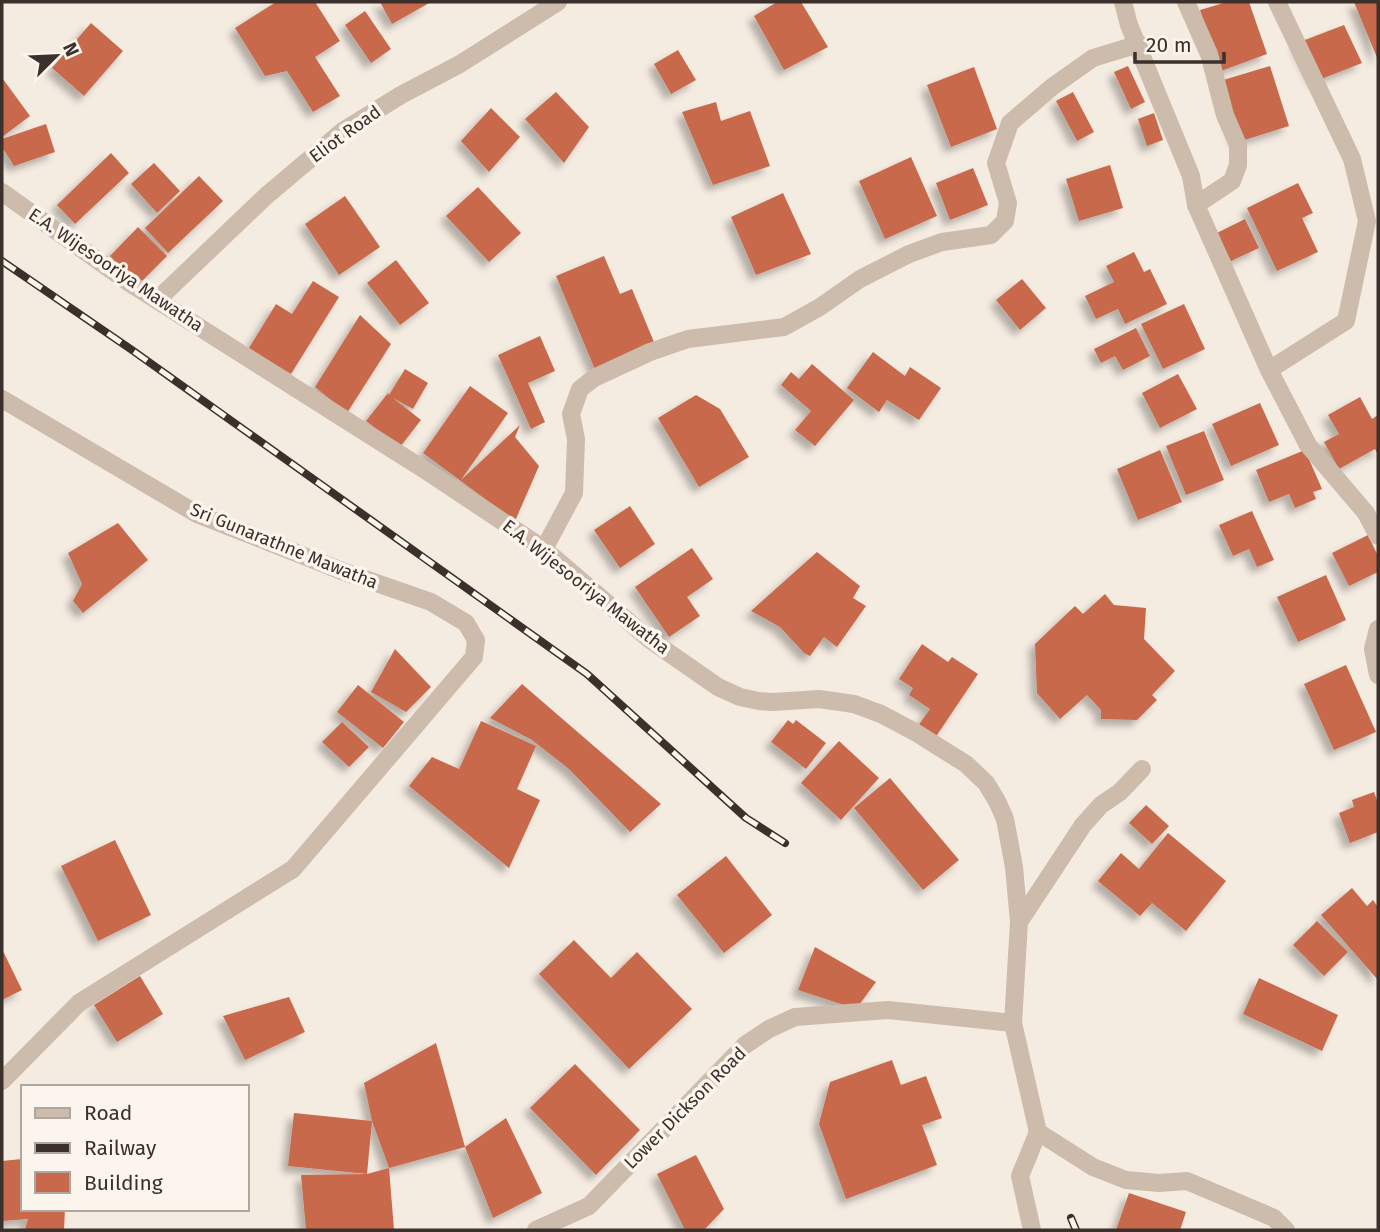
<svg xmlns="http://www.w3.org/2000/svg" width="1380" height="1232" viewBox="0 0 1380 1232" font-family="'Fira Sans',sans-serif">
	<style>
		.building { fill: #c8694b; filter: url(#shadow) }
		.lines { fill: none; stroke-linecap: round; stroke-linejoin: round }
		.minor { stroke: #cdbbac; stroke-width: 18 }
		.rail-casing { stroke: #3b302b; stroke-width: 8 }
		.rail { stroke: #fbf5ee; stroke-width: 5; stroke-dasharray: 16; stroke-linecap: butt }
		.labels { text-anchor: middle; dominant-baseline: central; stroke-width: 7; stroke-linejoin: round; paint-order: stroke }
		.street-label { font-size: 18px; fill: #3b302b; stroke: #fbf5ee }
	</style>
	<defs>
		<filter id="shadow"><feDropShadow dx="-6" dy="6" stdDeviation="3.5" flood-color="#0004"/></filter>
	</defs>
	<rect width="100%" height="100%" fill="#f4ebe1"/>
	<!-- building -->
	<g class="building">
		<path d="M276,2H315L340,41L315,57L340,96L313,112L287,71L265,76L235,28Z"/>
		<path d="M380,2H431L392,24Z"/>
		<path d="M777,2H801L828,47L784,70L754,16Z"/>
		<path d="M1227,2H1249L1267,54L1221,71L1200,10Z"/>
		<path d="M1354,2H1378V60Z"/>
		<path d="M365,11L391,49L371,63L345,25Z"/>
		<path d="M91,23L123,51L84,96L52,68Z"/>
		<path d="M1344,25L1362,63L1316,81L1297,43Z"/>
		<path d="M678,50L696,80L671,94L654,64Z"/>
		<path d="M1128,66L1145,102L1131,109L1114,72Z"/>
		<path d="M1270,66L1289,126L1238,142L1220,81Z"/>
		<path d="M974,67L997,129L951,147L927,85Z"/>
		<path d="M3,79L30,116L2,137V80Z"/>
		<path d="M556,92L589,127L564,163L525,119Z"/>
		<path d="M1073,92L1094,132L1077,141L1056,101Z"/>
		<path d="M716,102L721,121L750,111L770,166L713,185L682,112Z"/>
		<path d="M491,108L520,137L489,172L461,141Z"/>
		<path d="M1154,113L1163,140L1147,146L1138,119Z"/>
		<path d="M46,124L55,152L14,166L2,147V139Z"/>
		<path d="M111,153L129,173L75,224L57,205Z"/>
		<path d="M911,157L937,216L885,239L859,181Z"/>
		<path d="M154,163L180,191L157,213L131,184Z"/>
		<path d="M1110,165L1123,208L1079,221L1066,179Z"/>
		<path d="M973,168L988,205L950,220L936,183Z"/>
		<path d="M199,176L223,201L168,253L145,228Z"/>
		<path d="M1298,183L1313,213L1302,218L1318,252L1277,271L1247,208Z"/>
		<path d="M478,187L521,233L489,262L446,216Z"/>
		<path d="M783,193L811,254L756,275L731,217Z"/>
		<path d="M345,196L380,247L339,275L305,224Z"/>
		<path d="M1245,219L1259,248L1231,261L1217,233Z"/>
		<path d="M138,227L167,256L138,285L110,256Z"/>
		<path d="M1134,252L1144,272L1150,269L1167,304L1125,324L1118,309L1096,319L1085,296L1114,282L1106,266Z"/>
		<path d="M604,256L620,294L632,289L656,347L596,372L556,276Z"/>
		<path d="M396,260L429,303L400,325L367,283Z"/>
		<path d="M1022,279L1046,308L1020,330L996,300Z"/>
		<path d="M313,281L339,297L291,374L249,348L276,304L292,314Z"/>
		<path d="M1184,304L1205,349L1163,369L1141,324Z"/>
		<path d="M360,315L391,344L347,413L315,387Z"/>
		<path d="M1136,328L1150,356L1123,370L1115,356L1101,363L1094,349Z"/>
		<path d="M540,336L555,371L528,383L545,422L531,429L498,355Z"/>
		<path d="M873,352L905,376L910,367L941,388L919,420L887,400L879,412L847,388Z"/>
		<path d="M812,364L854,400L815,446L795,430L811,411L781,385L791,372L799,379Z"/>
		<path d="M405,369L428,383L413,409L393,398L421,420L400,447L366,421L388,393L389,395Z"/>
		<path d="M1178,374L1197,409L1160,428L1142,393Z"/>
		<path d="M470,386L508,413L461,480L520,425L515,437L539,466L515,521L423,453Z"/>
		<path d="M696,395L720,409L749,457L699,487L658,418Z"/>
		<path d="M1360,397L1372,419L1378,415V455L1375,449L1339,469L1324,442L1339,434L1328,415Z"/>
		<path d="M1260,403L1279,445L1231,466L1212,424Z"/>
		<path d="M1204,431L1224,480L1186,495L1166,446Z"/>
		<path d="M1160,450L1182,502L1138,520L1117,469Z"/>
		<path d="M1305,450L1322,489L1313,492L1316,499L1295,508L1289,494L1269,502L1256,470Z"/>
		<path d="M630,506L655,544L620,568L594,530Z"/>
		<path d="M1252,511L1274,560L1257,567L1249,549L1233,556L1219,525Z"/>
		<path d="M118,523L148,560L83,613L73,601L82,584L68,553Z"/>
		<path d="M1368,535L1378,556V572L1349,586L1332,553Z"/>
		<path d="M692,548L713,579L687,597L700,616L669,637L635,587Z"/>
		<path d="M817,552L860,586L853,598L866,606L837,647L824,637L810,656L804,653L780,627L751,611Z"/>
		<path d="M1326,575L1346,620L1298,642L1277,597Z"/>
		<path d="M1105,594L1114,605L1146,608L1144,639L1175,671L1152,695L1157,700L1137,720L1101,719V710L1087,695L1060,719L1037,693L1035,644L1075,606L1083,614Z"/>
		<path d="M922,644L948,662L952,657L978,674L935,738L918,726L930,709L909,695L913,688L899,679Z"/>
		<path d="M395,649L431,687L406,712L371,692Z"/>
		<path d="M1346,665L1376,732L1334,750L1304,684Z"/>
		<path d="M522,684L661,804L630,832L569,769L532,740L490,718Z"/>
		<path d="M358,685L404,722L383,748L337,712Z"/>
		<path d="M788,720L793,724L796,720L826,743L806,769L771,742Z"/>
		<path d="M481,721L536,746L517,789L540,800L509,868L409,786L432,757L459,769Z"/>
		<path d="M342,722L369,747L349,767L322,742Z"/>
		<path d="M839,741L879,778L841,820L801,783Z"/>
		<path d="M890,778L959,860L923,890L854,808Z"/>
		<path d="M1374,792L1378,803V832L1350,843L1339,813L1354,807L1352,800Z"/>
		<path d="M1146,805L1169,826L1152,844L1129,823Z"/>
		<path d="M1168,833L1226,881L1186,931L1152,903L1140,916L1098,881L1121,853L1139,869Z"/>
		<path d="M115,840L151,915L98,941L61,866Z"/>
		<path d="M726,856L772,915L724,953L677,895Z"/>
		<path d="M1352,888L1367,906L1373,900L1378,907V980L1321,915Z"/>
		<path d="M1317,921L1348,952L1324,976L1293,945Z"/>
		<path d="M574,940L611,978L637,952L692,1009L629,1069L539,974Z"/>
		<path d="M815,947L876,982L856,1009L798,990Z"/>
		<path d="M2,949L22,990L2,1000Z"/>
		<path d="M140,976L163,1014L117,1042L94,1005Z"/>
		<path d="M1259,978L1338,1015L1322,1051L1243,1014Z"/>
		<path d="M289,997L305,1032L245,1060L223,1016Z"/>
		<path d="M436,1043L465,1147L389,1168L372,1121L364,1083Z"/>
		<path d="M892,1060L901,1085L926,1076L942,1118L922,1125L937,1165L846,1199L819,1124L830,1082Z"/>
		<path d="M575,1064L640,1130L596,1175L530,1108Z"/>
		<path d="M294,1113L372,1121L367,1174L389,1168L394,1230H306L301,1175L367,1174L288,1166Z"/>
		<path d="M506,1118L542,1193L493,1218L465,1147Z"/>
		<path d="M696,1155L724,1209L704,1230H685L657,1174Z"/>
		<path d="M22,1159L23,1209H65L64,1230H25L28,1219L2,1221V1161Z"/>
		<path d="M1129,1193L1186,1212L1180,1230H1116Z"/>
	</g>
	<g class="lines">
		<!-- minor -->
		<g class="minor">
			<path d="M1123,2L1129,25L1191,176L1196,205L1269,370L1308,445L1366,513L1378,536"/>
			<path d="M1186,2L1209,54L1225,115L1238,145V165L1232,181L1196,205"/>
			<path d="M2,192L128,282L428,472L544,549L649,639L718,687L740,697L759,701L773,702L819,699L854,704L881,714L915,732L966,764L986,783L997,801L1005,819L1014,867L1019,922L1013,1023L1038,1132L1093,1167L1126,1180L1159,1183L1187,1181L1274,1218L1286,1230"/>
			<path d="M157,300L266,196L343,131L401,95L460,64L558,2"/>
			<path d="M1269,370L1346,321L1367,221L1352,159L1277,2"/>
			<path d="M2,399L197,514L342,571L431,602L466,623L476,640L474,657L293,869L79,1003L2,1081"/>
			<path d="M544,549L574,493L576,439L571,414L580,389L594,378L650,352L688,339L784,327L820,307L860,279L909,254L942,242L991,235L1005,221L1008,203L996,163L1010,123L1052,87L1093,58L1139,44"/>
			<path d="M1378,629L1373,649L1378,675"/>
			<path d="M1019,922L1083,825L1101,805L1120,792L1142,769"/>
			<path d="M536,1230L589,1206L745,1045L769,1029L795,1017L888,1010L1013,1023"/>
			<path d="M1032,1230L1020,1176L1038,1132"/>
		</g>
		<defs>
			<g id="rail">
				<path d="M2,261L132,350L587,674L746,818L785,843"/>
				<path d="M1071,1218L1076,1230"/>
			</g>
		</defs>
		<!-- rail casing -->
		<use href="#rail" class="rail-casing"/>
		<!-- rail -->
		<use href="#rail" class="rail"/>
	</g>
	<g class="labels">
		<!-- street labels -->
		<g class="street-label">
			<text transform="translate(345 134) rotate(-36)">Eliot Road</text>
			<text transform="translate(116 270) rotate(34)">E.A. Wijesooriya Mawatha</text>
			<text transform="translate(284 546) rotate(22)">Sri Gunarathne Mawatha</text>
			<text transform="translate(586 587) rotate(38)">E.A. Wijesooriya Mawatha</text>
			<text transform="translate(685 1108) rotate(-45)">Lower Dickson Road</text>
		</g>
	</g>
	<!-- border -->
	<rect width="1380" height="1232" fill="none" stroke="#3b302b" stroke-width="7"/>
	<!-- legend -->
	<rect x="21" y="1085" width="228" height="126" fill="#fbf5ee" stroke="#aea6a0" stroke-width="2"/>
	<rect x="35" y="1108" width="35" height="10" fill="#cdbbac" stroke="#aea6a0" stroke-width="2"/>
	<text x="84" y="1120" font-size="21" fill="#3b302b">Road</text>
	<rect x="35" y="1143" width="35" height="10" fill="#3b302b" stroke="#aea6a0" stroke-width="2"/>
	<text x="84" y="1155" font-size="21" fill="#3b302b">Railway</text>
	<rect x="35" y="1172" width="35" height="21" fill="#c8694b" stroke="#aea6a0" stroke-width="2"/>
	<text x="84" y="1190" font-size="21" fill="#3b302b">Building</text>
	<!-- north arrow -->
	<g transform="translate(56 56) rotate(66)" stroke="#fbf5ee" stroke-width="5" paint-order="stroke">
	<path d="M0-5L12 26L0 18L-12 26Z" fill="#3b302b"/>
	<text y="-10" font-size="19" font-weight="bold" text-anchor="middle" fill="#3b302b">N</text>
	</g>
	<!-- scale -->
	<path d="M1135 52v10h89v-10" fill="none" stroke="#3b302b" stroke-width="3.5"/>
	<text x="1146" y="52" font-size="21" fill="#3b302b" stroke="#fbf5ee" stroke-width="5" paint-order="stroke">20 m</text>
</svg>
